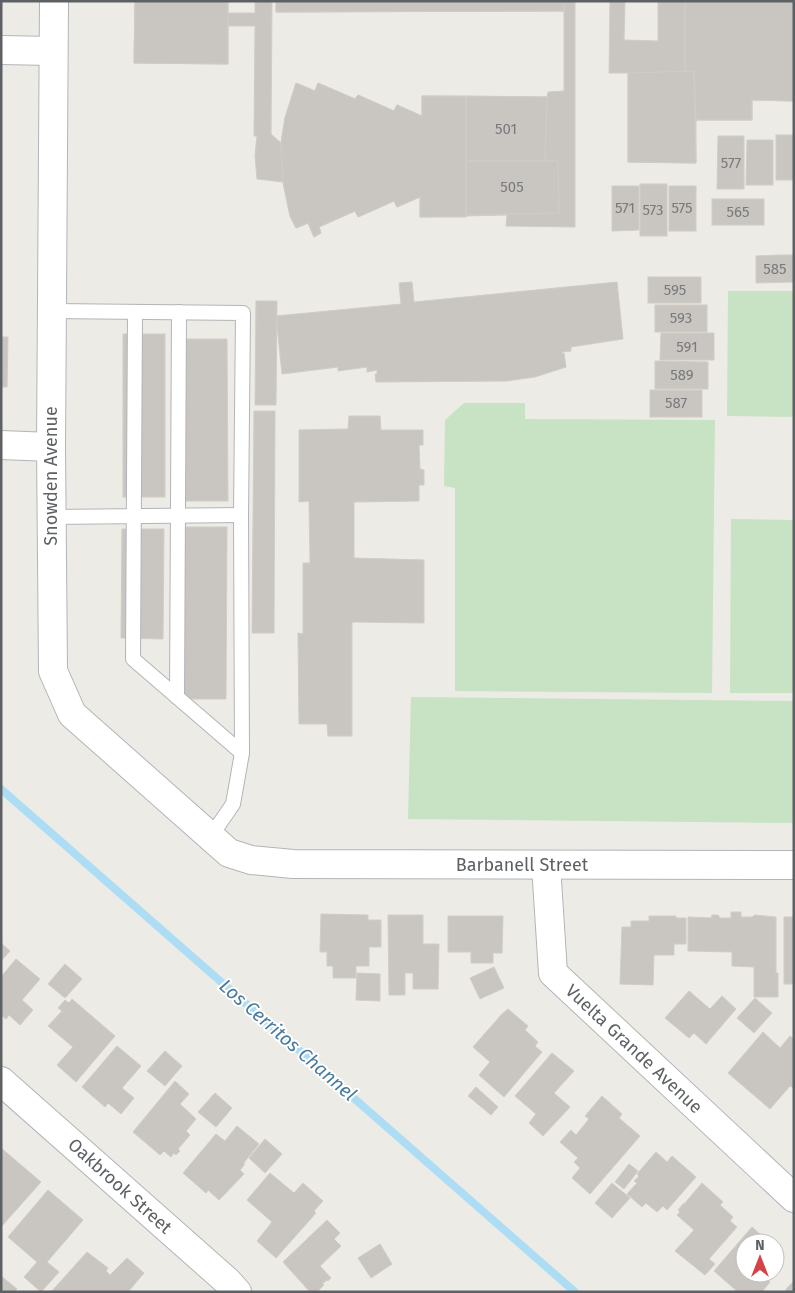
<svg xmlns="http://www.w3.org/2000/svg" width="795" height="1293" viewBox="0 0 795 1293" font-family="'Fira Sans',sans-serif">
	<style>
		.green { fill: #c8e2c4 }
		.lines { fill: none; stroke-linecap: round; stroke-linejoin: round }
		.stream { stroke: #adddf5; stroke-width: 8 }
		.building { fill: #c9c6c2; stroke: #d1ccc4 }
		.service-casing { stroke: #b2b5b8; stroke-width: 16 }
		.minor-casing { stroke: #b2b5b8; stroke-width: 30 }
		.tertiary-casing { stroke: #b2b5b8; stroke-width: 30 }
		.service { stroke: #fff; stroke-width: 14 }
		.minor { stroke: #fff; stroke-width: 28 }
		.tertiary { stroke: #fff; stroke-width: 28 }
		.labels { text-anchor: middle; dominant-baseline: central; stroke-width: 4; stroke-linejoin: round; paint-order: stroke }
		.number-label { font-size: 15px; fill: #787a7c }
		.street-label { font-size: 18px; fill: #5d6164; stroke: #fff }
		.water-label { font-size: 19px; font-style: italic; fill: #497b9d; stroke: #fff }
	</style>
	<rect width="100%" height="100%" fill="#edebe5"/>
	<!-- green -->
	<g class="green">
		<path d="M728,291H794V417L727,416Z"/>
		<path d="M464,403H525V419L715,420L712,693L455,691V488L444,486L445,420Z"/>
		<path d="M731,519L794,520V693H730Z"/>
		<path d="M411,697L794,701V823L408,819Z"/>
	</g>
	<g class="lines">
		<!-- stream -->
		<path class="stream" d="M1,789L575,1292"/>
	</g>
	<!-- building -->
	<g class="building">
		<path d="M135,1H228V13H255V1H272L271,134L281,143L285,118L296,83L315,91L318,83L355,99L358,95L394,111L397,105L422,116V96L547,97L548,92L564,91V11L276,12V1H575V227L506,226L507,215L420,217V197L397,207L394,201L358,217L355,211L319,227L321,233L314,237L308,223L296,228L290,216L283,182L257,179L255,155L257,136H254L255,26H228V64L134,63Z"/>
		<path d="M135,1H228V64L134,63Z"/>
		<path d="M276,1H564V11L276,12Z"/>
		<path d="M610,1H625L624,40L658,41V1H794V101L752,100V120H696V163L628,162V73H609Z"/>
		<path d="M685,1H794V101L752,100V120H696L694,71L685,72Z"/>
		<path d="M694,71L696,163L628,162V73Z"/>
		<path d="M296,83L315,91L318,83L355,99L358,95L394,111L397,105L422,116V96H466V217H420V197L397,207L394,201L358,217L355,211L319,227L321,233L314,237L308,223L296,228L290,216L283,182L281,143L285,118Z"/>
		<path d="M466,96L547,97L545,161H466Z"/>
		<rect x="776" y="135" width="18" height="45"/>
		<path d="M718,136H744V189H717Z"/>
		<path d="M747,140H773V185H746Z"/>
		<path d="M466,161H558L559,213L466,215Z"/>
		<rect x="640" y="184" width="27" height="52"/>
		<path d="M612,186H639V230L612,231Z"/>
		<rect x="669" y="186" width="27" height="45"/>
		<rect x="712" y="199" width="52" height="26"/>
		<path d="M779,255H794V282L756,283V256Z"/>
		<rect x="648" y="277" width="53" height="26"/>
		<path d="M412,282L414,302L617,282L623,339L571,347V351L562,352V354L564,353L566,367L535,377L507,381L376,382L375,374H377V370L367,372V367L338,371V367L282,374L276,316L401,304L399,283Z"/>
		<path d="M256,301H277L276,405H255Z"/>
		<rect x="655" y="305" width="52" height="27"/>
		<path d="M661,333H714V360H660Z"/>
		<rect x="123" y="334" width="42" height="163"/>
		<path d="M1,337H8L7,387H1Z"/>
		<path d="M185,339H227L228,501H184Z"/>
		<path d="M655,361L708,362V389H655Z"/>
		<rect x="650" y="390" width="52" height="27"/>
		<path d="M254,411H275L274,633H252Z"/>
		<path d="M349,416H380L381,430H423V445H419L420,469L424,470V485H419V501L354,502V558L424,560V623L352,622V736H328L327,724H299L298,633L303,634V563H310L309,501L299,502V430L348,429Z"/>
		<path d="M184,527H227L226,699H183Z"/>
		<path d="M122,529H164L163,639L121,638Z"/>
		<path d="M731,912H741V917H752L755,915L776,917V973H778V997H754V967L732,966V952L688,951V917L711,918L712,915H718L720,918H731Z"/>
		<path d="M321,914L368,915V920H381V947H369V966H356V978H333V966H327V952H320Z"/>
		<path d="M388,915H423V944H439L438,989H413V973H405V995H389Z"/>
		<path d="M448,916H503L502,953H493V963H471V952H448Z"/>
		<path d="M649,916H676V918H686V944H674V955H654L653,985L620,984L622,927H631V921H649Z"/>
		<rect x="784" y="917" width="10" height="67"/>
		<path d="M1,943L10,951L1,961Z"/>
		<path d="M16,959L40,979L22,1000L33,1010L20,1025L9,1015L6,1019L1,1015V977Z"/>
		<path d="M65,964L82,979L65,998L48,984Z"/>
		<path d="M494,967L504,988L480,999L470,978Z"/>
		<path d="M357,973L380,974V1001L356,1000Z"/>
		<path d="M689,991L710,1009L722,996L736,1009L706,1044L694,1033L689,1038L665,1018Z"/>
		<path d="M755,998L772,1013L754,1033L737,1018Z"/>
		<path d="M72,999L115,1036L76,1082L57,1065L73,1047L48,1026L62,1011L58,1008L65,1000L69,1003Z"/>
		<path d="M508,1009L528,1026L525,1030L538,1042L535,1046L542,1052L504,1097L479,1075L490,1062L473,1047L502,1014Z"/>
		<path d="M763,1032L780,1048L790,1036L794,1039V1088L790,1086L770,1109L728,1073Z"/>
		<path d="M117,1046L141,1066L122,1088L134,1098L121,1114L108,1103L105,1107L82,1087Z"/>
		<path d="M165,1051L182,1066L165,1086L147,1071Z"/>
		<path d="M552,1053L574,1071L554,1093L570,1107L543,1136L529,1123L536,1114L515,1096Z"/>
		<path d="M175,1081L189,1094L180,1104L196,1119L186,1131L190,1135L178,1149L180,1151L176,1155L174,1153L171,1157L164,1151L160,1155L133,1132Z"/>
		<path d="M476,1087L498,1107L491,1115L468,1096Z"/>
		<path d="M215,1093L232,1108L216,1127L198,1112Z"/>
		<path d="M602,1096L622,1114L619,1118L640,1136L590,1194L572,1178L580,1168L574,1162L578,1158L560,1142L571,1130L576,1135L589,1119L585,1116Z"/>
		<path d="M237,1126L259,1144L246,1160L243,1164H245L240,1170L244,1174L219,1200L208,1190L206,1193L183,1173L216,1134L225,1141Z"/>
		<path d="M265,1139L282,1154L265,1173L249,1158Z"/>
		<path d="M1,1148L41,1182L1,1227Z"/>
		<path d="M656,1152L667,1162L672,1156L696,1177L667,1210L663,1206L657,1212L646,1203L642,1207L627,1194L637,1183L634,1181L639,1176L637,1174Z"/>
		<path d="M629,1164L638,1171L624,1189L615,1182Z"/>
		<path d="M270,1173L294,1193L303,1183L323,1201L314,1211L316,1213L276,1258L257,1241L272,1222L247,1200Z"/>
		<path d="M612,1183L630,1198L612,1218L595,1203Z"/>
		<path d="M702,1183L723,1202L720,1205L733,1217L730,1221L737,1227L709,1259L715,1264L705,1275L675,1251L694,1230L677,1215L680,1212L678,1210L684,1203L685,1205V1203Z"/>
		<path d="M48,1190L83,1220L47,1262L59,1272L41,1292L24,1277L37,1262L8,1237Z"/>
		<path d="M327,1220L340,1233L334,1239L341,1246L320,1266L331,1278L328,1281L327,1280L322,1284L324,1285L317,1292H310L283,1262Z"/>
		<path d="M752,1227L770,1243H745V1273H760L770,1282L762,1292H738L714,1271Z"/>
		<path d="M380,1244L392,1264L371,1278L358,1258Z"/>
		<path d="M87,1252L108,1268L106,1271L110,1275L127,1258L144,1273L128,1292H51Z"/>
		<path d="M1,1276L17,1289L14,1292H1Z"/>
		<path d="M794,1281V1292H785L787,1288Z"/>
	</g>
	<g class="lines">
		<defs>
			<g id="service">
				<path d="M52,311L243,313L241,515L242,753L233,804L211,836"/>
				<path d="M135,312L133,659L242,753"/>
				<path d="M51,517L241,515"/>
				<path d="M177,697L179,312"/>
			</g>
			<g id="minor">
				<path d="M1,50L53,51"/>
				<path d="M1,445L51,447"/>
				<path d="M546,865L553,973L794,1198"/>
				<path d="M1,1081L227,1281L237,1292"/>
			</g>
			<path id="tertiary" d="M54,1L51,447L53,671L72,714L229,853L251,860L293,864L794,865"/>
		</defs>
		<!-- service casing -->
		<use href="#service" class="service-casing"/>
		<!-- minor casing -->
		<use href="#minor" class="minor-casing"/>
		<!-- tertiary casing -->
		<use href="#tertiary" class="tertiary-casing"/>
		<!-- service -->
		<use href="#service" class="service"/>
		<!-- minor -->
		<use href="#minor" class="minor"/>
		<!-- tertiary -->
		<use href="#tertiary" class="tertiary"/>
	</g>
	<g class="labels">
		<!-- number labels -->
		<g class="number-label">
			<text x="506" y="129">501</text>
			<text x="731" y="163">577</text>
			<text x="512" y="187">505</text>
			<text x="625" y="208">571</text>
			<text x="682" y="208">575</text>
			<text x="653" y="210">573</text>
			<text x="738" y="212">565</text>
			<text x="775" y="269">585</text>
			<text x="675" y="290">595</text>
			<text x="681" y="318">593</text>
			<text x="687" y="347">591</text>
			<text x="682" y="375">589</text>
			<text x="676" y="403">587</text>
		</g>
		<!-- street labels -->
		<g class="street-label">
			<text transform="translate(51 476) rotate(-90)">Snowden Avenue</text>
			<text x="522" y="865">Barbanell Street</text>
			<text transform="translate(634 1049) rotate(43)">Vuelta Grande Avenue</text>
			<text transform="translate(120 1186) rotate(42)">Oakbrook Street</text>
		</g>
		<!-- water labels -->
		<g class="water-label">
			<text transform="translate(288 1040) rotate(41)">Los Cerritos Channel</text>
		</g>
	</g>
	<!-- border -->
	<rect width="795" height="1293" fill="none" stroke="#5d6164" stroke-width="5"/>
	<!-- north arrow -->
	<g transform="translate(760 1258)"><circle r="24" fill="#ffffff" stroke="#bec0c1"/>
	<path d="M0-4L9 19L0 12L-9 19Z" fill="#d54347"/>
	<text y="-8" font-size="14" font-weight="bold" text-anchor="middle" fill="#5d6164">N</text>
	</g>
</svg>
